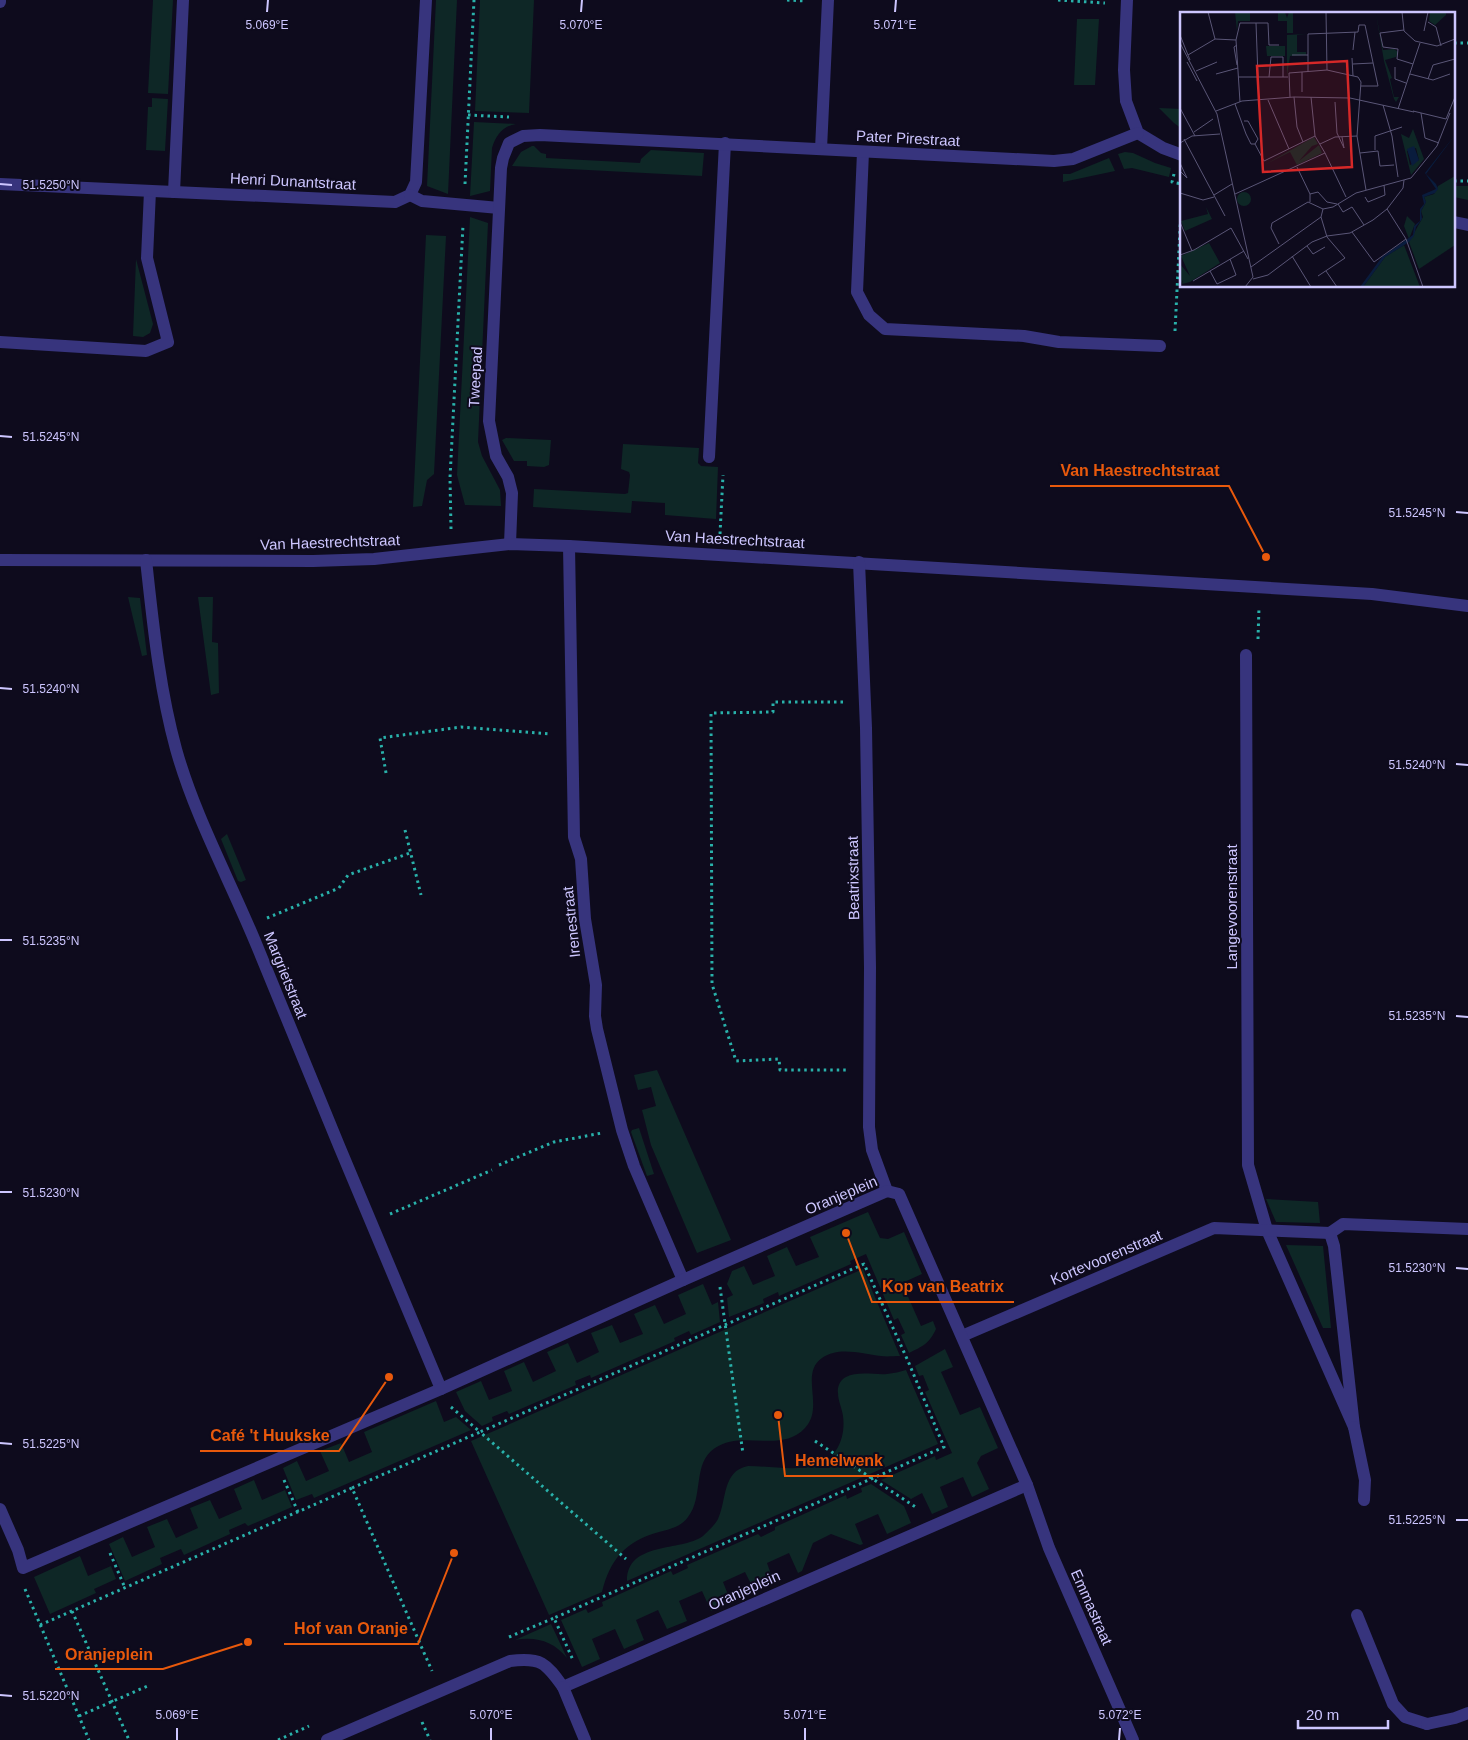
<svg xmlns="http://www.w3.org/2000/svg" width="1468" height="1740" viewBox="0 0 1468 1740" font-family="Arial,sans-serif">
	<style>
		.green { fill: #0e2726 }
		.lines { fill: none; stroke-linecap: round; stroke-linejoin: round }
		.path { stroke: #29b1aa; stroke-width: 3; stroke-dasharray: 2.5 4; stroke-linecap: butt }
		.service { stroke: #37347d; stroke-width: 12 }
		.minor { stroke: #37347d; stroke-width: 12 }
		.ticks { fill: none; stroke: #cdc6ff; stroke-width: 2 }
		.labels { text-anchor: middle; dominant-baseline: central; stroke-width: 4; stroke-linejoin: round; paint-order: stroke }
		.street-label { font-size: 15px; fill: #cdc6ff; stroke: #0e0b1d }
		.inset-road { fill: none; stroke: #5a5677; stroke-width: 1 }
		.view { fill: #d62828; fill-opacity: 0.15; stroke: #d62828; stroke-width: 2.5 }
		.inset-edge { fill: none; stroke: #cdc6ff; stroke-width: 2.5 }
		.ticks-label { font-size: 12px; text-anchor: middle; fill: #cdc6ff; stroke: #0e0b1d; stroke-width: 4; stroke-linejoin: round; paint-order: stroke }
		.leader { fill: none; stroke: #e8590c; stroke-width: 2 }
		.callout-dot { fill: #e8590c; stroke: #0e0b1d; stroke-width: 2 }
		.callout-label { font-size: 16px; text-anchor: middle; font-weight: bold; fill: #e8590c; stroke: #0e0b1d; stroke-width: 4; stroke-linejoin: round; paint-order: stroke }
	</style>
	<rect width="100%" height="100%" fill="#0e0b1d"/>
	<!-- green -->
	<g class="green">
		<path d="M153,0H173L168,94L148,93Z"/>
		<path d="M436,0H457L448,194L427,186Z"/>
		<path d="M480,0H534L529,113L475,111Z"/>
		<path d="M1077,19H1099L1095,85H1074Z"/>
		<path d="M152,98L168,99L165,151L146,150L148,107H152Z"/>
		<path d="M1159,108L1182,109V129L1174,123Z"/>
		<path d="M474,122L516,124C503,126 496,135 492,148L490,191L470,196Z"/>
		<path d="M532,146H534L541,153L546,154V158L640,163L641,159L651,150L704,153L702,176L512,166L521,152Z"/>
		<path d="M1125,152L1133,153L1155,163L1171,168L1169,177L1132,168L1124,169L1118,154Z"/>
		<path d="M1109,158L1115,171L1063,182V174H1070Z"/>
		<path d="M1454,186H1468V200L1454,197Z"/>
		<path d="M470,217L488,223L478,442L482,456L500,490L501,506L465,505L457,475Z"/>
		<path d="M426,235L446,236L434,474L427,480L422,506L413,507Z"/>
		<path d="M136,259L153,324L150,333L143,337L133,336Z"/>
		<path d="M506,438L551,440L549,465L544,467L527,466V461H514L502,440Z"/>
		<path d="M623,444L699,448L698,463L701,466L718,467L716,519L665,515V503L632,501L631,513L533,507L534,489L625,494L628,493L630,475L629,472L621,469Z"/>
		<path d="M128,597L140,598L147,655L142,656Z"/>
		<path d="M198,597H213L212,642L218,643L219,693L211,695Z"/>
		<path d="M227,834L246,880L241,882L238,881L221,839Z"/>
		<path d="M657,1070L731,1240L697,1253L651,1145L642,1110L656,1106L651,1087L638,1090L634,1075Z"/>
		<path d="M639,1128L654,1174L647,1176L631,1132L632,1130Z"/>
		<path d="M1266,1199L1318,1202L1320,1223L1276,1222Z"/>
		<path d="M868,1212L880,1238L888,1239L904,1232L922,1274L902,1283L921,1326L933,1321L936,1329C929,1344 923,1346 909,1353L901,1335L905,1333L898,1318L894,1320L866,1254L850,1261L851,1264L779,1296L778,1292L763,1299L764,1303L729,1317L727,1298L733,1295L727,1284L732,1271L744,1266L753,1285L775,1276L767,1256L787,1247L796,1266L819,1257L810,1237Z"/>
		<path d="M1286,1245L1323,1246L1331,1328H1323Z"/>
		<path d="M863,1269L900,1356C893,1356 887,1357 881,1356C862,1354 839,1346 822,1358C799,1374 825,1407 805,1428C781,1454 742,1429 715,1448C692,1463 704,1497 688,1517C681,1527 670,1529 659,1532C626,1541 610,1559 602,1592L549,1615L471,1441Z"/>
		<path d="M703,1284L712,1305L718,1302L720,1322L691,1335L689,1331L674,1338L675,1341L591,1378L590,1375L575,1381L576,1385L509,1414L507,1411L492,1417L493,1421L482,1426L465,1411L456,1392L481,1381L489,1400L512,1391L504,1371L524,1362L533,1382L556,1371L547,1352L568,1343L577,1363L599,1352L591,1333L612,1325L620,1343L643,1334L634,1314L655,1305L664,1324L686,1314L678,1295Z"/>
		<path d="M945,1349L953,1367L941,1372L960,1415L980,1407L998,1448L981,1456L977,1463L989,1489L972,1497L963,1477L940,1487L948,1507L932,1514L922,1493L911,1499L881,1480L935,1456L936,1460L952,1453L925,1392L929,1390L923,1375L919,1376L915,1366Z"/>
		<path d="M906,1370L938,1444L627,1581C627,1541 681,1552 703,1536C708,1531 715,1525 718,1519C727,1500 722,1471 748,1466C768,1466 794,1471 813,1466C836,1461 846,1438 843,1416C842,1408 838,1401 838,1393C837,1387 840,1380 846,1377C857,1371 875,1375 887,1374C894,1373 900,1372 906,1370Z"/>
		<path d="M436,1401L444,1422L456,1417L471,1430L314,1498L312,1494L296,1500L283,1468L297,1461L306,1481L329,1471L320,1451L341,1443L349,1462L372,1452L364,1432Z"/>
		<path d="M254,1480L262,1500L285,1490L292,1507L248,1526L245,1523L229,1530L230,1534L184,1555L181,1549L160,1558L162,1564L125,1581L109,1544L123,1537L132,1557L155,1547L147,1527L167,1519L176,1538L198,1528L190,1508L210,1500L219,1519L242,1509L234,1489Z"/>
		<path d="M871,1484L904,1506L911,1523L887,1534L878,1514L855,1524L863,1544L860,1545L831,1534L813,1543L802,1571L798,1573L789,1553L767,1563L774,1583L755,1592L745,1572L723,1582L731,1602L711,1611L702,1591L679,1601L687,1621L667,1629L658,1610L636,1620L644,1640L624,1649L615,1629L592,1639L600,1659L582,1667L561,1620L586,1609L588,1613L603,1606L602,1602L671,1571L673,1575L688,1568L687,1565L758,1534L761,1537L775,1530V1527L846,1495L847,1499L862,1492L861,1488Z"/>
		<path d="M80,1556L88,1576L111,1566L116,1579L94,1589L96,1593L50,1614L34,1577Z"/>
		<path d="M551,1624L567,1658C554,1641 535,1636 515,1640Z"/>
	</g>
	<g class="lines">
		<!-- path -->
		<g class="path">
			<path d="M787,0L806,1"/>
			<path d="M1058,0L1105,3"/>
			<path d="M1454,43H1468"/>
			<path d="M468,115L509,117"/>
			<path d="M1174,174L1172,182L1182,184"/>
			<path d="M1454,181H1468"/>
			<path d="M465,184L474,0"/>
			<path d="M1175,331L1182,189"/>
			<path d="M451,529L450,478L463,225"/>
			<path d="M720,534L723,475"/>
			<path d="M1258,639L1259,607"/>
			<path d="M843,702H773V712L711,713L712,984L736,1061L779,1059L780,1070H849"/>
			<path d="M386,773L380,738L461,727L551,734"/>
			<path d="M405,830L421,895"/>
			<path d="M267,918L339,888L348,875L410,853"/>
			<path d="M499,1165L554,1142L602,1133"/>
			<path d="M390,1214L492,1170"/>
			<path d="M720,1287L743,1454"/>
			<path d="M451,1407L480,1432L864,1264L908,1361L944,1447L554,1618L573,1660"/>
			<path d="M815,1441L917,1508"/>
			<path d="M284,1480L298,1512"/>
			<path d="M352,1488L480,1432L626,1559"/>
			<path d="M110,1553L125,1588"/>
			<path d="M25,1589L89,1740"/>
			<path d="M72,1611L129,1740"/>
			<path d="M40,1625L352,1488L432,1671"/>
			<path d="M509,1637L554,1618"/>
			<path d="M79,1716L150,1685"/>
			<path d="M422,1722L430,1740"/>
			<path d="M278,1740L309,1726"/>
		</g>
		<!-- service -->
		<g class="service">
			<path d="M863,152L857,292L869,315L885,329L1024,336L1059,342L1160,346"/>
			<path d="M0,342L146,351L168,342L147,258L150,191"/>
			<path d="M1357,1615L1393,1704L1405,1717L1427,1724"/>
		</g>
		<!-- minor -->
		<g class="minor">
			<path d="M1127,0L1124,70L1126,101L1138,133L1163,148L1182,155"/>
			<path d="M0,2V0"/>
			<path d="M821,149L828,0"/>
			<path d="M0,184L395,202L410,195L416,182L426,0"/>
			<path d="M174,192L183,0"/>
			<path d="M410,195L422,201L499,208"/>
			<path d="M1454,222L1468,225"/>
			<path d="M709,457L725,143"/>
			<path d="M510,544L512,493L508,477L496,456L489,421L501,168L503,158L509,143L523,136L540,135L1054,161L1073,159L1138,133"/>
			<path d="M569,546L574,837L581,859L585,919L596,985L595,1016L597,1029L622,1130L634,1166L683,1280"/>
			<path d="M0,560L313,561L374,559L510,544L569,546L1372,594L1468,606"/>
			<path d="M146,560C153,623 159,687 176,749C195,817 230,880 257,946C317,1094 379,1242 441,1389"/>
			<path d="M859,562L866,728L870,967L869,1127L872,1150L887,1191"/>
			<path d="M1246,655L1248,1165L1267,1230L1354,1427L1334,1246L1330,1233"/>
			<path d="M962,1336L1214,1228L1330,1233L1343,1224L1468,1229"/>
			<path d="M1354,1427L1365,1480L1364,1500"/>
			<path d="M1027,1485L1049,1548L1133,1740"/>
			<path d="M0,1509L18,1550L23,1568L441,1389L683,1280L887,1191L899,1194L1027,1485L563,1687C546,1663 541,1657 510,1661L327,1740"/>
			<path d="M563,1687L585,1740"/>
			<path d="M1427,1724L1455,1718L1468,1713"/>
		</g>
	</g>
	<!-- ticks -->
	<path class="ticks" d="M267,12L268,0M581,12L582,0M895,12L896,0M0,184L12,185M0,436L12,437M1456,512L1468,513M0,688L12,689M1456,764L1468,765M0,940H12M1456,1016L1468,1017M0,1192H12M1456,1268L1468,1269M0,1443L12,1444M1456,1520H1468M0,1695L12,1696M177,1740V1728M491,1740V1728M805,1740V1728M1119,1740L1120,1728"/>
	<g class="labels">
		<!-- street labels -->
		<g class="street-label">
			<text transform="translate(908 138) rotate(3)">Pater Pirestraat</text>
			<text transform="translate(293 181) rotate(3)">Henri Dunantstraat</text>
			<text transform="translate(475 377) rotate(-87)">Tweepad</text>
			<text transform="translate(735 539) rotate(3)">Van Haestrechtstraat</text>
			<text transform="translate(330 542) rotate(-2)">Van Haestrechtstraat</text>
			<text transform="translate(853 878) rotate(-91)">Beatrixstraat</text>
			<text transform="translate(1231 907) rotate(-90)">Langevoorenstraat</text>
			<text transform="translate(571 922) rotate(-96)">Irenestraat</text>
			<text transform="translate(286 975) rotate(68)">Margrietstraat</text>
			<text transform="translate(841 1195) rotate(-23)">Oranjeplein</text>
			<text transform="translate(1106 1257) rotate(-23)">Kortevoorenstraat</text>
			<text transform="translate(744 1590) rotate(-24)">Oranjeplein</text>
			<text transform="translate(1092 1607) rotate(66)">Emmastraat</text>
		</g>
	</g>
	<!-- overview -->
	<g transform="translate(1180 12)">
		<rect width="275" height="275" fill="#0e0b1d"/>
		<path d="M55,0H70V9H58L57,19ZM98,0H105L107,6L109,0H113V21H107V9H98ZM250,0H266V3L255,13L249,9ZM196,2L203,38L214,37L218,40L216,45L205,48L212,66L210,67L214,85H219L216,90L214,87L204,49ZM126,22L117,23V40H126V43L110,44L107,64V23ZM86,34H105V44H87ZM233,117L244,147L231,163L221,122L229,126ZM236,136L239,148L230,153L227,139ZM134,125L138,132L132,134L119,149L139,133L142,141L117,153L110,140L86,152ZM275,164V233L239,257L229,230L243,205L241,199L246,190L244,185L254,182L258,174ZM57 187a7 7 0 1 1 14 0a7 7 0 1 1-14 0ZM26,195L32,207L5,219L1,209L28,202ZM227,204L235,212L229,227L224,214ZM29,231L40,251L10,270L2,272L3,268L0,273V252L10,264L1,244ZM224,233L240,275H183L205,245Z" fill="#0e2726" fill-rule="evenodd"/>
		<path d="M275,123L246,162L256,172L258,177L255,181L244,185L246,190L241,199L242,207L236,215L234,224L229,230L205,245L183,275H180L202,245L233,223L234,214L240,209V197L244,192L242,183L256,177L245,161ZM234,134L239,148L232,154L227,137Z" fill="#091c3d"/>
		<path class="inset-road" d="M28,0L35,27M146,0L147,58L178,65L181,70L177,124L186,178M222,0L224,19L235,29L257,34L275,27M248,10L256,15L261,34M76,11L78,65M224,18L200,21L203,35L218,37L217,47L233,52M244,19L248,0M0,23L10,48M35,27L56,28L60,11H88L89,33H99M56,28L60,90M0,31L37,102L73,265L65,275M173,38L175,20M8,43L35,27M112,43H128M172,46L173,64M7,50L17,69M173,52L193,51M57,53L54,35L57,33M215,55V67L226,71M16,59L37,50M122,60V80M128,60V22L178,20L179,13H185L198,74H181M36,62L58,56M230,62L253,68L270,62M58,65H108M89,65L91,45H103V65M248,67L253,53L275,47M110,85L109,61L147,58M114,85L117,115L123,130M131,85L135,124M88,88L109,137M155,90L157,121L164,136L162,125M55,92L66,122L71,132H75M203,93L212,124L218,165M0,96L15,124M218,97L240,31M36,99L62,89L114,85L170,86L234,100M233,99L266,107L275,85M241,101L245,126L259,131M14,120L33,107M4,127L45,204M0,131L12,124L40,122M140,132L155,125L177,124M195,138V124L222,115M145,141L166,185M180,141L198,139L200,154L214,153M0,151L7,166L0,159M117,155L130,182V190M0,181L23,188L34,185M55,182L145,141L135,124L84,149L75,132L78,127L68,109H64M130,182L138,180L147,190L157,192M34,183L52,172M185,185L188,190L205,183L204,173M158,192L163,200L172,195L184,213M143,197L153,195L176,181L231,166L257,134L270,101M207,197L226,227L243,275M0,210L12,239M172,220L194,250L226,227M99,232L91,216L92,211L128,190L143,197M127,234L133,242L145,235M0,243L14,238L51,216L68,247M112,244L131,275M71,255L141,205M30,259L37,272L56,263L50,247M146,259L157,275M138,264L165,246L147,225L141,205L143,197M73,267L88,263L132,230L147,224L170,221L193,208L207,197L223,176L224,168M13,269L64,239"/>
		<path class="view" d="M167,49L172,155L83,160L77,54Z"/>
		<rect width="275" height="275" class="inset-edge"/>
	</g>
	<g class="ticks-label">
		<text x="267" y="29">5.069°E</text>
		<text x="581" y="29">5.070°E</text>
		<text x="895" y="29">5.071°E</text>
		<text x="51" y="189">51.5250°N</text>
		<text x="51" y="441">51.5245°N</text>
		<text x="1417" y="517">51.5245°N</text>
		<text x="51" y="693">51.5240°N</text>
		<text x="1417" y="769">51.5240°N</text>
		<text x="51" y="945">51.5235°N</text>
		<text x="1417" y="1020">51.5235°N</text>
		<text x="51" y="1197">51.5230°N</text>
		<text x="1417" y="1272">51.5230°N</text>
		<text x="51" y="1448">51.5225°N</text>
		<text x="1417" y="1524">51.5225°N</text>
		<text x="51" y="1700">51.5220°N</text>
		<text x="177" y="1719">5.069°E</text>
		<text x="491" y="1719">5.070°E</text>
		<text x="805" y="1719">5.071°E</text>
		<text x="1120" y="1719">5.072°E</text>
	</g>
	<!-- callouts -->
	<path class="leader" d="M1266 557L1229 486H1050M846 1233L872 1302H1014M389 1377L339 1451H200M778 1415L785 1476H893M454 1553L418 1644H284M248 1642L163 1669H55"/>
	<g class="callout-dot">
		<circle cx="1266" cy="557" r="5"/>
		<circle cx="846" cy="1233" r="5"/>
		<circle cx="389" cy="1377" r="5"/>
		<circle cx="778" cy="1415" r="5"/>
		<circle cx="454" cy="1553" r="5"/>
		<circle cx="248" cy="1642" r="5"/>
	</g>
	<g class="callout-label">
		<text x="1140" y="476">Van Haestrechtstraat</text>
		<text x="943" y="1292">Kop van Beatrix</text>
		<text x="270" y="1441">Café 't Huukske</text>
		<text x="839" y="1466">Hemelwenk</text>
		<text x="351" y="1634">Hof van Oranje</text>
		<text x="109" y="1660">Oranjeplein</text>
	</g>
	<!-- scale -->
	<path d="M1298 1720v8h90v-8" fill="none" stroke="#cdc6ff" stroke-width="2.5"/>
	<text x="1306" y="1720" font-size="15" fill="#cdc6ff" stroke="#0e0b1d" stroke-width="4" paint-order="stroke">20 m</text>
</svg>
